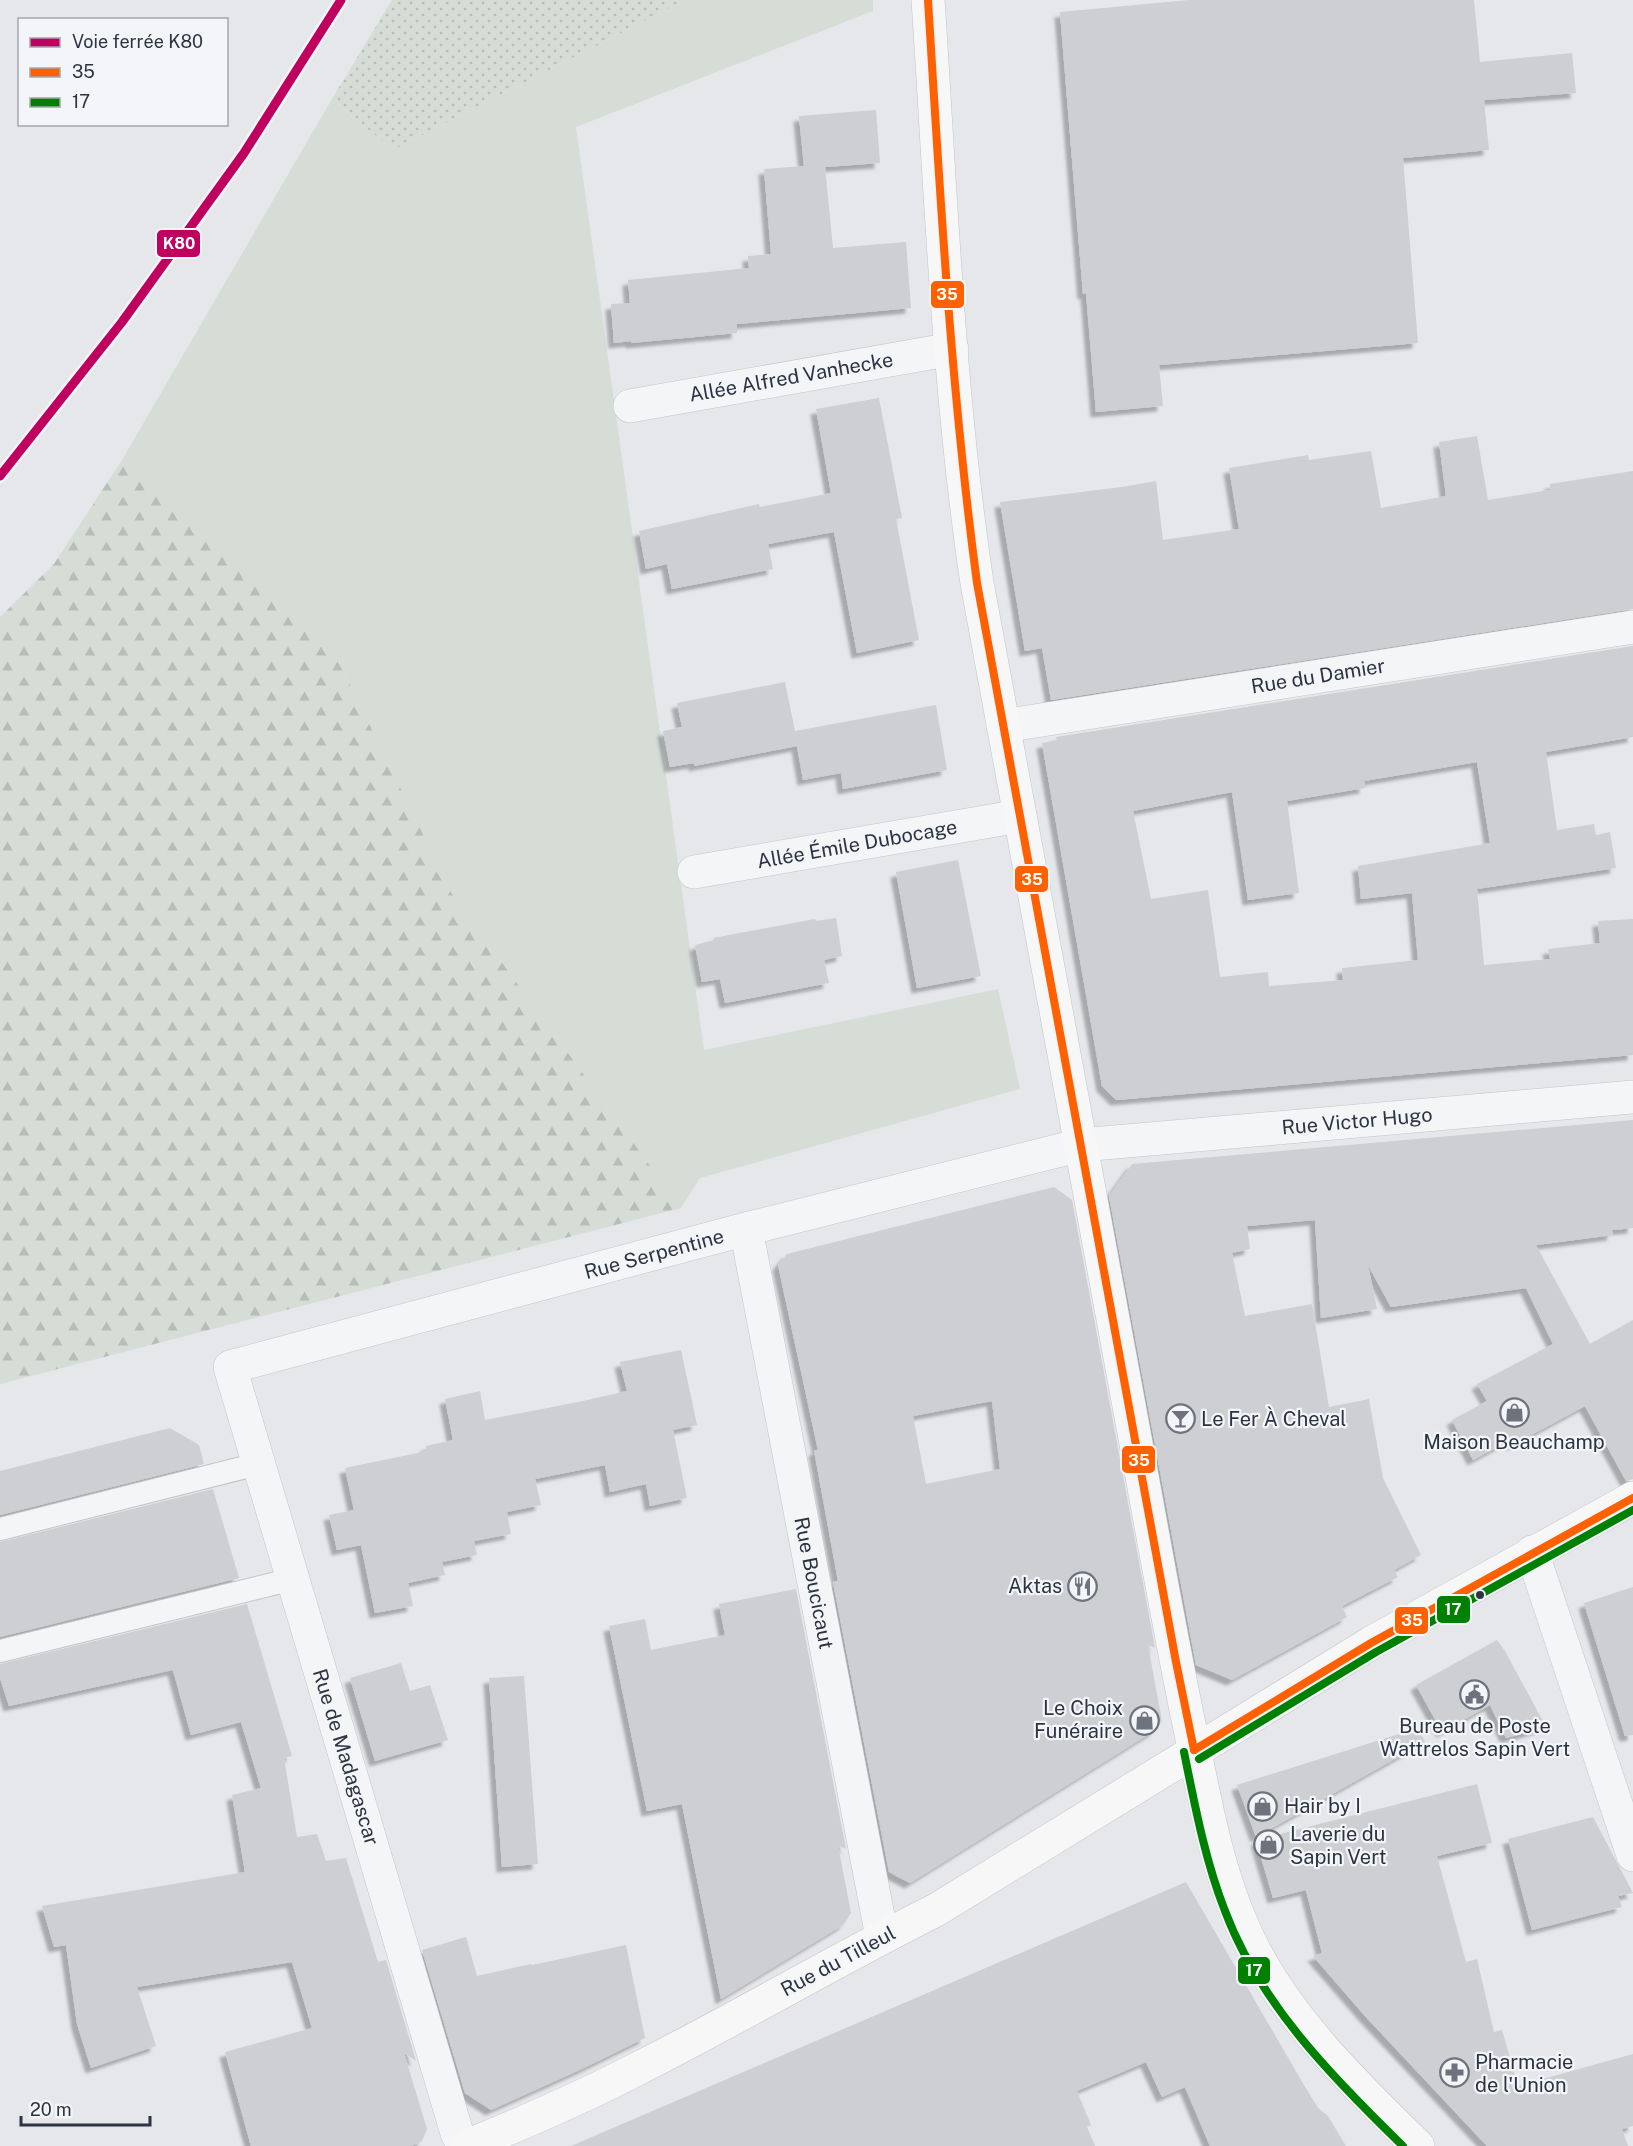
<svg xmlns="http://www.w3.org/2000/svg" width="1633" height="2146" viewBox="0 0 1633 2146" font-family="'Public Sans',sans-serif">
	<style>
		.grass { fill: #d5ddd6 }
		.forest { fill: url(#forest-firs) }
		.garden { fill: url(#garden-dots) }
		.building { fill: #cdcfd2; fill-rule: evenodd; filter: url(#shadow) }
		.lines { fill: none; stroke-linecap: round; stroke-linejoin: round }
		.lane-casing { stroke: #c3c5c8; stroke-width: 24 }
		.street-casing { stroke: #c3c5c8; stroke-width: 34 }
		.secondary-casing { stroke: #c3c5c8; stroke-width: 34 }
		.lane { stroke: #f4f5f6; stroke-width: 22 }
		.street { stroke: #f4f5f6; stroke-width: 33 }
		.secondary { stroke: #f7f7f8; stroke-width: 33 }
		.bus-1-casing { stroke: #f3f5f8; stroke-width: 12 }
		.bus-2-casing { stroke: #f3f5f8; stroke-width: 12 }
		.bus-1 { stroke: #ff6000; stroke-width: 8 }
		.bus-2 { stroke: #008001; stroke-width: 8 }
		.rail-1-casing { stroke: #f3f5f8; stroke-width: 14 }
		.rail-1 { stroke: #bf005f; stroke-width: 9 }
		.bus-dot { fill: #2c3342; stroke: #f3f5f8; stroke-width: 2 }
		.labels { text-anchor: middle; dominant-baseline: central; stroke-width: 4.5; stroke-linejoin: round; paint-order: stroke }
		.street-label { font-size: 20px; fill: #2c3342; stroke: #f3f5f8 }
		.poi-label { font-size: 20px; fill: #2c3342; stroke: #f3f5f8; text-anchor: start }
		.line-badge { stroke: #f3f5f8; stroke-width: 2 }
		.badge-label { font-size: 16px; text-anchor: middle; font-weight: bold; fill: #fff }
	</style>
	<defs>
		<pattern id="forest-firs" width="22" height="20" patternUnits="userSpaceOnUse" patternTransform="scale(1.5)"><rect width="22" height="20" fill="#d5ddd6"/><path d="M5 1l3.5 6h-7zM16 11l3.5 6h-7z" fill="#b7beb9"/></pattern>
		<pattern id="garden-dots" width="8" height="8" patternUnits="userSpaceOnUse" patternTransform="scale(1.5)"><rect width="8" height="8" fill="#d5ddd6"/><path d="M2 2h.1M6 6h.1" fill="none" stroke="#b7beb9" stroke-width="1.8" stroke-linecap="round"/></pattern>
		<filter id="shadow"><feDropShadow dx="-5.5" dy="5.5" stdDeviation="1.5" flood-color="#0004"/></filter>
	</defs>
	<rect width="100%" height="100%" fill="#e5e7ea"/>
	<!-- grass -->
	<path class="grass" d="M685,0H873V11L576,127L704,1050L998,989L1020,1089L700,1178L681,1208L452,894L340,664L204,525L122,460L332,99L393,150Z"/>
	<!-- forest -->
	<path class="forest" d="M122,460L204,525L340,664L452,894L681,1208L0,1384V617L54,564Z"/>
	<!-- garden -->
	<path class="garden" d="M392,0H685L393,150L332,99Z"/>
	<!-- building -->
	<g class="building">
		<path d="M1189,0H1474L1480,62L1572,53L1576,93L1484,100L1489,150L1403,158L1418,343L1159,365L1163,406L1096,412L1086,293L1083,294L1060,12Z"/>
		<path d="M876,110L880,163L825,167L833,248L906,242L911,308L737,324V333L631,343V341L614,343L611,304L630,303L628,280L749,268L748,256L771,254L764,169L804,166L799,116Z"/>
		<path d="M879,398L902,518L896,519L919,640L857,653L834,532L768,544L773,569L672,589L667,564L646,569L639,531L759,504L760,507L831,493L816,409Z"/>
		<path d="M1477,436L1488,500L1550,490V484L1633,471V609L1051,700L1042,648L1025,651L1000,502L1122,487L1156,481L1163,540L1239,529L1229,468L1308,455L1309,460L1371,451L1381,508L1446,496L1439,442Z"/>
		<path d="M1633,646V737L1546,752L1557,830L1594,824L1596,835L1610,832L1616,868L1477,889L1484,965L1550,959L1548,949L1600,943L1598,921L1633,919V1055L1116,1100L1102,1086L1042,743L1057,740L1056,737ZM1477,762L1490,843L1358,866L1361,899L1412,893L1418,960L1342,968L1343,980L1269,986L1268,972L1220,977L1208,890L1151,899L1133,811L1232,792L1248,900L1299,893L1287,801L1365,788L1364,781Z"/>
		<path d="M785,682L795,731L936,705L947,770L843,789L841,773L803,780L797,746L694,766V763L670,767L663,731L682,727L677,703Z"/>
		<path d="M958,860L981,976L917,988L896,872Z"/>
		<path d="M836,918L842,956L824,960L829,983L725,1003L720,979L702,982L695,945L714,940L713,938L815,919L816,921Z"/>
		<path d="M1633,1120V1228L1612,1230L1613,1235L1536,1245L1590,1344L1633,1320V1479L1626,1481L1585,1406L1513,1445L1510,1440L1473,1460L1452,1420L1487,1401L1477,1384L1553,1344L1526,1288L1391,1307L1368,1265L1377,1309L1321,1318L1315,1220L1247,1226L1250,1249L1232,1253L1245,1316L1312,1304L1329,1407L1369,1399L1383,1478L1421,1555L1394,1570L1398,1577L1342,1606L1347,1617L1232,1680L1196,1665L1109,1196L1132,1164Z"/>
		<path d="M1054,1187L1072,1200L1155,1648L1148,1645L1162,1721L1154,1731L910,1883L889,1872L833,1582L838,1581L814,1450H818L778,1265L787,1254ZM992,1401L1000,1469L926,1484L913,1416Z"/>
		<path d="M681,1350L697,1425L673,1430L687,1498L650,1506L646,1484L610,1492L605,1465L535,1479L541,1505L507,1512L511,1534L474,1541L477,1555L442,1562L445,1575L408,1583L413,1606L375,1613L361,1545L337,1550L329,1515L354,1510L345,1468L427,1451L426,1446L453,1440L445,1399L480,1391L485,1420L578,1402L627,1391L620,1362Z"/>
		<path d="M170,1428L199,1445L204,1464L0,1515V1471Z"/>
		<path d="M213,1489L239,1578L0,1637V1542Z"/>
		<path d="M1633,1587V1735L1625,1736L1584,1603Z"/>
		<path d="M796,1589L846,1849L838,1845L851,1913L843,1925L721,1999L682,1804L647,1811L609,1626L645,1619L651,1650L725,1635L719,1604Z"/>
		<path d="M247,1604L292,1756L284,1758L297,1837L317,1834L326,1861L346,1858L378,1962L386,1960L416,2061L404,2053L427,2129L422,2141L411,2146H251L225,2052L312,2028L292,1962L137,1987L156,2046L91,2068L77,2024L66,1945L54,1947L42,1906L245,1872L232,1795L261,1788L241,1722L191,1735L173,1670L9,1706L0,1678V1664Z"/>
		<path d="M1497,1640L1505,1651L1546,1727L1506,1738L1490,1705L1442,1732L1416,1685Z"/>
		<path d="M401,1663L410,1691L430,1685L448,1740L375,1761L350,1678Z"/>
		<path d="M524,1676L538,1864L502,1867L489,1678Z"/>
		<path d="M1418,1728L1425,1742L1256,1837L1237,1785Z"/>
		<path d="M1477,1784L1492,1843L1437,1856L1466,1962L1477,1959L1494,2032L1502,2030L1518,2086L1633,2054V2126L1622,2129L1628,2146H1487L1365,2016L1313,1956L1322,1953L1306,1890L1273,1898L1256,1840Z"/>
		<path d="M1593,1817L1633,1893L1618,1896L1622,1907L1532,1930L1508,1839Z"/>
		<path d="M1186,1882L1304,2085L1318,2108L1328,2116L1346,2146H1210L1185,2087L1162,2097L1146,2062L1077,2091L1091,2125L1087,2127L1095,2146H571Z"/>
		<path d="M466,1937L477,1976L531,1964L532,1965L626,1945L645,2038L584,2068L491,2110L465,2093L422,1950Z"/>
	</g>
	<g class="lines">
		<defs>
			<g id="lane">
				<path d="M0,1529L258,1464"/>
				<path d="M0,1651L293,1579"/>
			</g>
			<g id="street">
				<path d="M630,406L952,349"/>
				<path d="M1003,726L1633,627"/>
				<path d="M694,872L1020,816"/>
				<path d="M746,1229L882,1937"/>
				<path d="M1532,1552L1633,1855"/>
				<path d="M463,2146L457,2133L230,1367L746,1229L1081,1145L1633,1097"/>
			</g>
			<g id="secondary">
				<path d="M928,0C941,194 948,390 977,583C1030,872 1084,1160 1137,1449C1155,1547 1172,1645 1193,1743C1206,1805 1217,1868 1243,1927C1279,2011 1353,2083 1418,2146"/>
				<path d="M467,2146C523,2123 579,2099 633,2071C735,2020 834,1961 936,1910L1371,1643L1633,1498"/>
			</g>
		</defs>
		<!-- lane casing -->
		<use href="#lane" class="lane-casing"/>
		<!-- street casing -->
		<use href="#street" class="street-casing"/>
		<!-- secondary casing -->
		<use href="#secondary" class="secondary-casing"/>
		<!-- lane -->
		<use href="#lane" class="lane"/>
		<!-- street -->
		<use href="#street" class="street"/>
		<!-- secondary -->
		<use href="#secondary" class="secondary"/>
		<defs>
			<g id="bus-1">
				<path d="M928,0C940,195 951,389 977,583L1176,1662L1194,1750"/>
				<path d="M1194,1750L1371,1643L1633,1498"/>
			</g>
			<g id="bus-2">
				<path d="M1184,1752C1195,1806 1205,1860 1225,1911C1260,2004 1333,2078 1403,2146"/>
				<path d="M1199,1759L1376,1652L1633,1510"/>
			</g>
		</defs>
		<!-- bus-1 casing -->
		<use href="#bus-1" class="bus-1-casing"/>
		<!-- bus-2 casing -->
		<use href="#bus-2" class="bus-2-casing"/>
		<!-- bus-1 -->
		<use href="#bus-1" class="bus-1"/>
		<!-- bus-2 -->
		<use href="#bus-2" class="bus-2"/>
		<defs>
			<path id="rail-1" d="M0,476L122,322L244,153L341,0"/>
		</defs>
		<!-- rail-1 casing -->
		<use href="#rail-1" class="rail-1-casing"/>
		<!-- rail-1 -->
		<use href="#rail-1" class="rail-1"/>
	</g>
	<!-- icons -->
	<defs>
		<symbol id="shop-ring" viewBox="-11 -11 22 22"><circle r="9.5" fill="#f3f5f8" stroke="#6d727d" stroke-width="1.5"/><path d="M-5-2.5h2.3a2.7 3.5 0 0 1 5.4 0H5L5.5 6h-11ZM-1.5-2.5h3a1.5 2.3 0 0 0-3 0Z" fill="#6d727d"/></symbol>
		<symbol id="bar-ring" viewBox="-11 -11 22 22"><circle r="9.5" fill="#f3f5f8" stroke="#6d727d" stroke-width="1.5"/><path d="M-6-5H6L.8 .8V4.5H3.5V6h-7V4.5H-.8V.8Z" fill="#6d727d"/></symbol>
		<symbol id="restaurant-ring" viewBox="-11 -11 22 22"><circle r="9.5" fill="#f3f5f8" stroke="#6d727d" stroke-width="1.5"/><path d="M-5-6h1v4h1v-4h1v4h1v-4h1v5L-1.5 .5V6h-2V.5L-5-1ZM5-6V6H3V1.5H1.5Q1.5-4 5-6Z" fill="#6d727d"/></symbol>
		<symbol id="civic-ring" viewBox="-11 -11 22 22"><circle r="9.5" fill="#f3f5f8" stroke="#6d727d" stroke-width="1.5"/><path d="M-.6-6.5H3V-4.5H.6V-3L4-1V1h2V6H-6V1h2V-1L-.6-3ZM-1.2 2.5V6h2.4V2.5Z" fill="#6d727d"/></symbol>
		<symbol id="pharmacy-ring" viewBox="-11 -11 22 22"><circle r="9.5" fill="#f3f5f8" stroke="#6d727d" stroke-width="1.5"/><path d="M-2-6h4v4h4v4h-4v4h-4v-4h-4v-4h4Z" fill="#6d727d"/></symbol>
	</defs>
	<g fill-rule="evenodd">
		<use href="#shop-ring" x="1498" y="1396" width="33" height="33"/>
		<use href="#bar-ring" x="1164" y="1402" width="33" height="33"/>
		<use href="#restaurant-ring" x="1066" y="1570" width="33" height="33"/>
		<use href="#civic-ring" x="1458" y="1678" width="33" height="33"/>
		<use href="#shop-ring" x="1128" y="1704" width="33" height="33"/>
		<use href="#shop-ring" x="1246" y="1790" width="33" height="33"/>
		<use href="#shop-ring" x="1252" y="1828" width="33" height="33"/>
		<use href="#pharmacy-ring" x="1438" y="2056" width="33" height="33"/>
	</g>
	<!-- markers -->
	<circle class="bus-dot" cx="1480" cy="1595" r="5"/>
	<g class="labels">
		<!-- street labels -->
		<g class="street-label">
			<text transform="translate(791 377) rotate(-10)">Allée Alfred Vanhecke</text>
			<text transform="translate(1318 676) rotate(-9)">Rue du Damier</text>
			<text transform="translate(857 844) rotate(-10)">Allée Émile Dubocage</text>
			<text transform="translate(1357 1121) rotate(-5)">Rue Victor Hugo</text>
			<text transform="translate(654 1254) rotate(-15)">Rue Serpentine</text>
			<text transform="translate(814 1583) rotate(79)">Rue Boucicaut</text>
			<text transform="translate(346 1757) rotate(73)">Rue de Madagascar</text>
			<text transform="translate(838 1961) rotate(-28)">Rue du Tilleul</text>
		</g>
		<!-- poi labels -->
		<g class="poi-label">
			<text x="1201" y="1419">Le Fer À Cheval</text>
			<text x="1514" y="1442" text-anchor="middle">Maison Beauchamp</text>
			<text x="1062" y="1586" text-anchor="end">Aktas</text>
			<text x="1123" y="1708" text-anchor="end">Le Choix<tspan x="1123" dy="23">Funéraire</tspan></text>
			<text x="1475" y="1726" text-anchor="middle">Bureau de Poste<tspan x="1475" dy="23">Wattrelos Sapin Vert</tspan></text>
			<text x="1284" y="1806">Hair by I</text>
			<text x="1290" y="1834">Laverie du<tspan x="1290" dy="23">Sapin Vert</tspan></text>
			<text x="1475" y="2062">Pharmacie<tspan x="1475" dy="23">de l'Union</tspan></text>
		</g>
	</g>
	<g class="line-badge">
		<rect x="156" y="229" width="45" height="29" rx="6" fill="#bf005f"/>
		<rect x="930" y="280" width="35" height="29" rx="6" fill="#ff6000"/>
		<rect x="1014" y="865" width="35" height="28" rx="6" fill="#ff6000"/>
		<rect x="1121" y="1445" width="35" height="29" rx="6" fill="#ff6000"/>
		<rect x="1436" y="1595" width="35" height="29" rx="6" fill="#008001"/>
		<rect x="1394" y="1606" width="35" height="29" rx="6" fill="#ff6000"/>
		<rect x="1237" y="1956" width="34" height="29" rx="6" fill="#008001"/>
	</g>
	<g class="badge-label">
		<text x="179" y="249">K80</text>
		<text x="947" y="300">35</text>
		<text x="1032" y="885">35</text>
		<text x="1139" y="1466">35</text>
		<text x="1453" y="1615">17</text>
		<text x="1412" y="1626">35</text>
		<text x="1254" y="1976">17</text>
	</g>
	<!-- legend -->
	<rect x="18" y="18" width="210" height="108" fill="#f3f5f8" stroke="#a3a7af" stroke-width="1.5"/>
	<rect x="30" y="38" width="30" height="9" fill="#bf005f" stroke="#a3a7af" stroke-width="1.5"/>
	<text x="72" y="48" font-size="18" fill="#2c3342">Voie ferrée K80</text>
	<rect x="30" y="68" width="30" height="9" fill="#ff6000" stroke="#a3a7af" stroke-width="1.5"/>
	<text x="72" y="78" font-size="18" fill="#2c3342">35</text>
	<rect x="30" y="98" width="30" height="9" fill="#008001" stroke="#a3a7af" stroke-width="1.5"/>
	<text x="72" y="108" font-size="18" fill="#2c3342">17</text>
	<!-- scale -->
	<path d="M21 2116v9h129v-9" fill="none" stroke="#2c3342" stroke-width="3"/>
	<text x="30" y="2116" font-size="18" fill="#2c3342" stroke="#f3f5f8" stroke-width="4.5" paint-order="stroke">20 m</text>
</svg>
